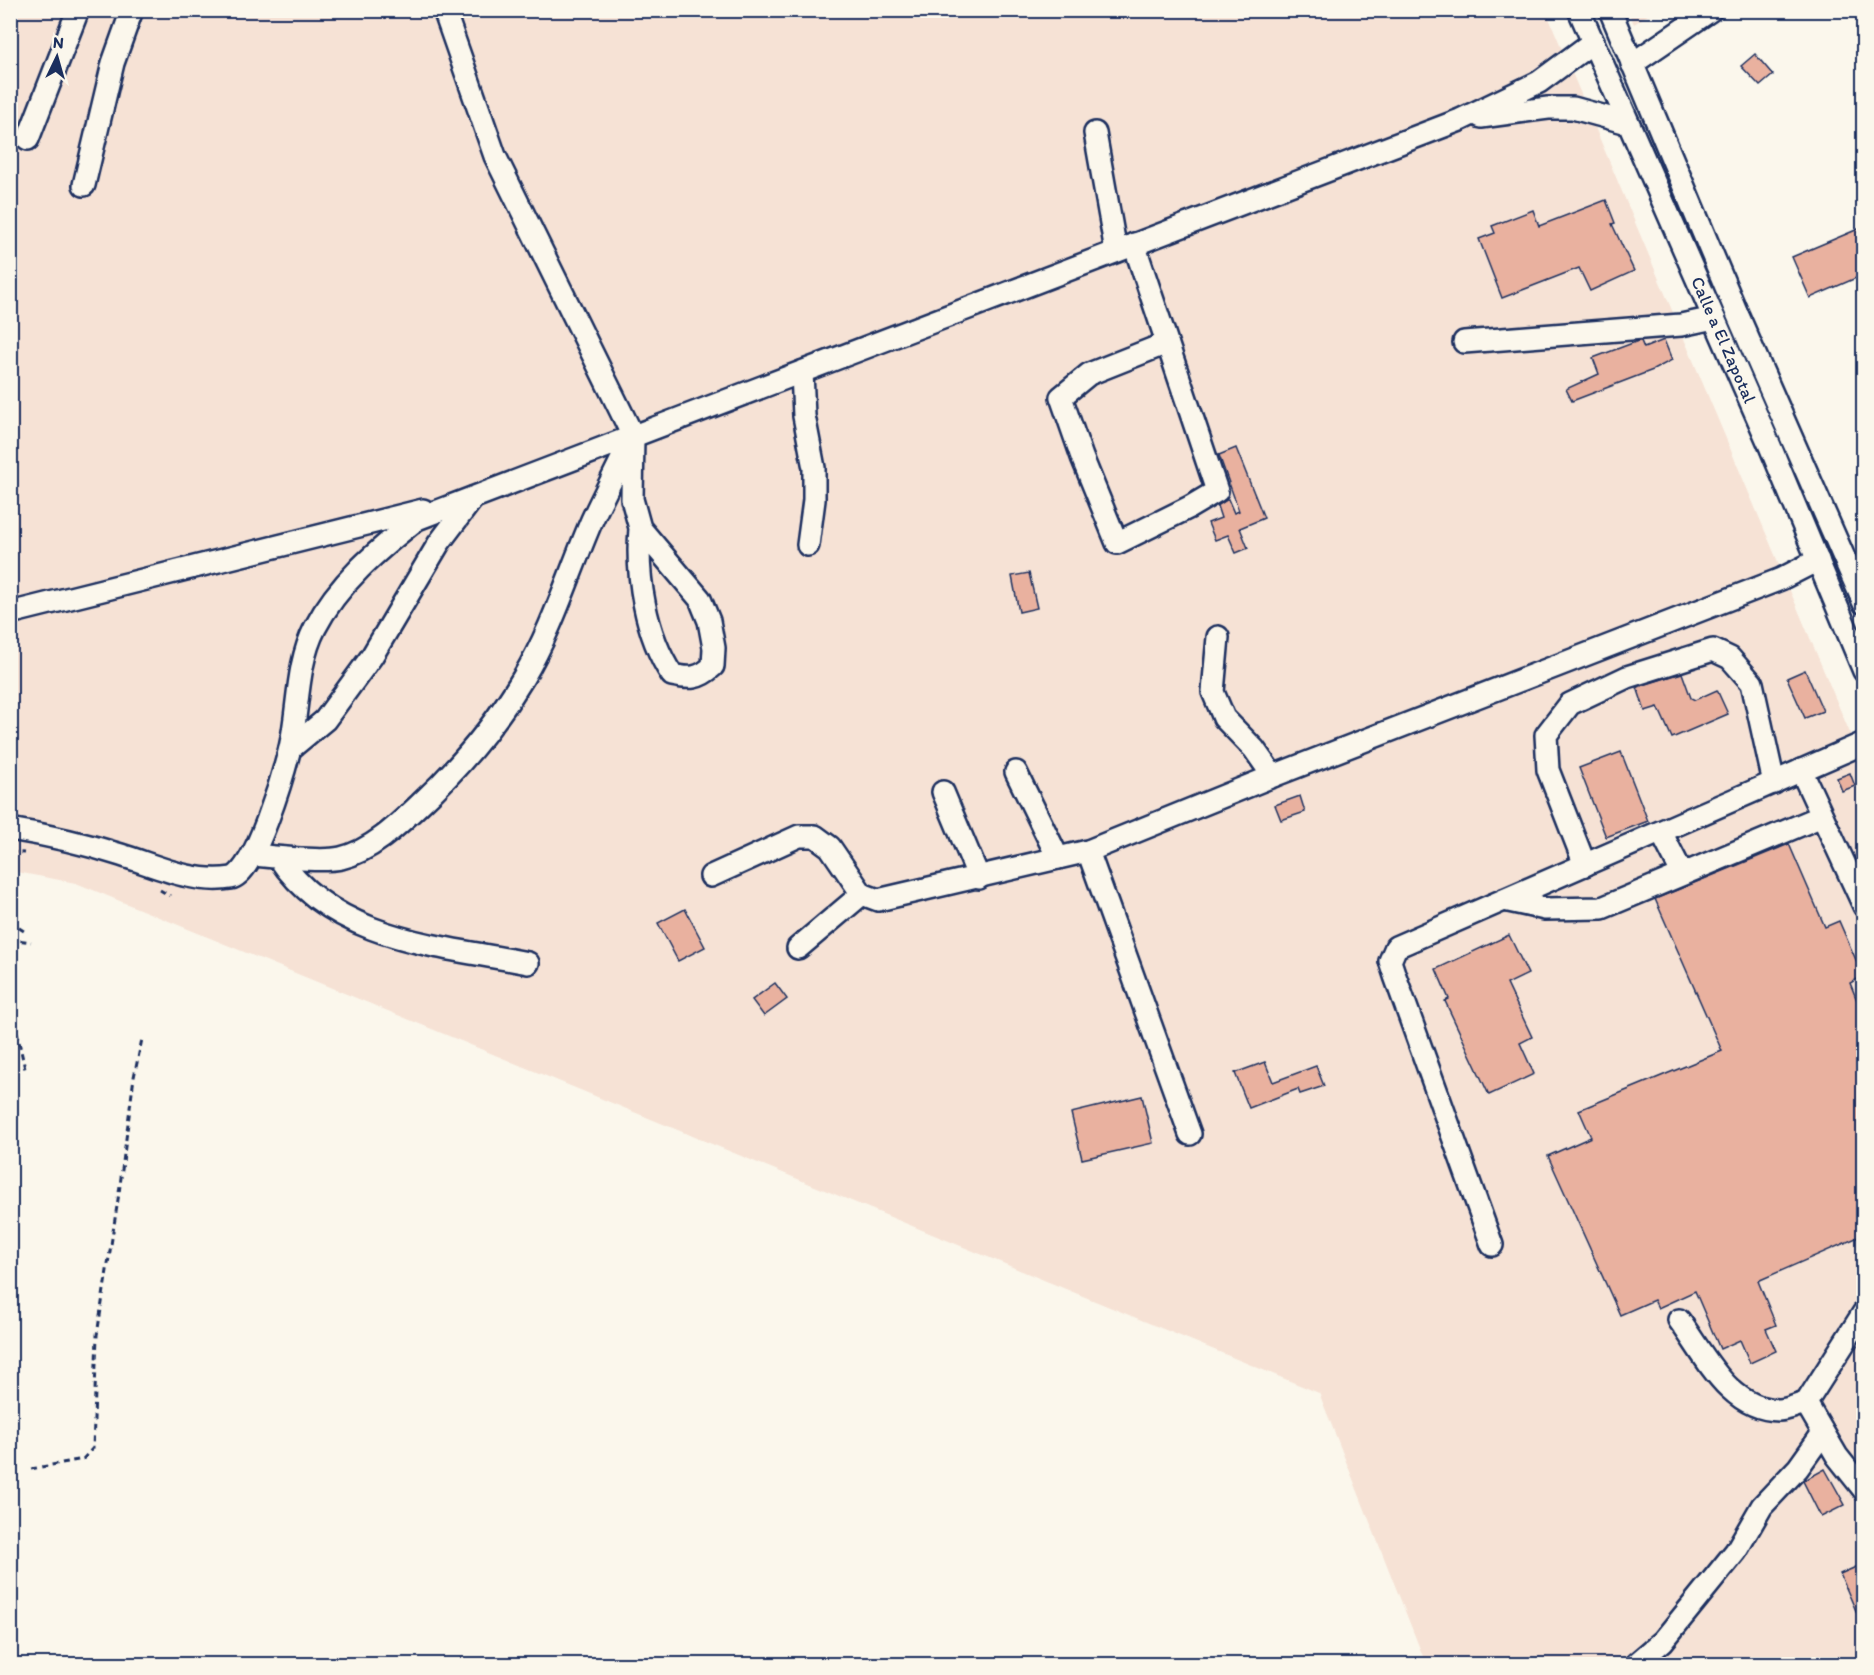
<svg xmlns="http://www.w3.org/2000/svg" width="1874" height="1675" font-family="Itim,sans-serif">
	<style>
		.built { fill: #f6e2d5 }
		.building { fill: #e9b19f; stroke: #1b2f5e; stroke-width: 1.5 }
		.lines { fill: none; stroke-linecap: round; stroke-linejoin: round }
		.minor-casing { stroke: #1b2f5e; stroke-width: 26 }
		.path { stroke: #1b2f5e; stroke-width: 3; stroke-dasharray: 6 4.5; stroke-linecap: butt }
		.minor { stroke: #fbf7ec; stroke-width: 21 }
		.labels { text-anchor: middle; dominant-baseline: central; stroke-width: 5; stroke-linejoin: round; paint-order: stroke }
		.street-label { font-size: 18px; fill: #1b2f5e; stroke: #fbf7ec }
	</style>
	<rect width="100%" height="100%" fill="#fbf7ec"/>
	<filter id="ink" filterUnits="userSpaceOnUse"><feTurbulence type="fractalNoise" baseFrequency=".0167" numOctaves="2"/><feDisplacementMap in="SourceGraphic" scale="12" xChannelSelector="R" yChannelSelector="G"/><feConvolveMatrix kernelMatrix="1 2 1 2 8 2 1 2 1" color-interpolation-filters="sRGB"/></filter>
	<g filter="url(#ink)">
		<g class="built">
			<path d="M10,11h1536l317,753v900h-437l-107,-271 -1243,-510 -65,-12z"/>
			<path d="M1628,11h26l-20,13z"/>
		</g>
		<g class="building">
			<path d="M1755,54l18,21 -13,11 -19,-20z"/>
			<path d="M1606,200l9,23 -3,1 22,47 -44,20 -11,-23 -77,30 -23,-59 16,-6 -3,-7 41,-16 6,16z"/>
			<path d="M1863,227v48l-53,23 -18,-41z"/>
			<path d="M1664,340l8,20 -19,10 -81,31 -6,-12 33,-15 -6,-16 45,-17h3l3,7z"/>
			<path d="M1236,448l28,70 -24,10 8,20 -12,5 -8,-18 -13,5 -7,-17 13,-5 -4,-12 11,-7 6,14 5,-2 -20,-56z"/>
			<path d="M1029,573l8,35 -18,4 -7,-36z"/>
			<path d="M1805,670l18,41 -18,7 -18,-40z"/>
			<path d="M1682,673l9,25 4,2 22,-10 11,24 -56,24 -14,-31 -13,4 -8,-24z"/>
			<path d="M1621,752l27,69 -42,16 -27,-69z"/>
			<path d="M1850,773l5,13 -13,5 -5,-13z"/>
			<path d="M1300,796l5,16 -24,8 -6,-15z"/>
			<path d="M1789,844l36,83 14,-6 24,55 -13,7 13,32v220l-105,46 18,44 -10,4 10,22 -26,12 -10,-23 -20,9 -25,-58 -37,17 -4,-8 -34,15 -72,-159 43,-19 -12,-27 143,-59 -67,-152z"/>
			<path d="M685,909l20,38 -27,14 -20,-38z"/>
			<path d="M1509,935l19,39 -21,10 25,53 -12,6 14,31 -45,21 -44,-94 4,-2 -13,-30z"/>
			<path d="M775,983l12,16 -23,17 -12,-16z"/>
			<path d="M1265,1062l8,20 43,-16 8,20 -24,8 -2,-5 -49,19 -14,-35z"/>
			<path d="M1142,1096l11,47 -71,16 -11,-46z"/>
			<path d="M1825,1469l20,36 -24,12 -18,-36z"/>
			<path d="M1863,1564v63l-23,-53z"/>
		</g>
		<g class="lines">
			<defs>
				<g id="minor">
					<path d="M444,10l51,146 138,280 -1,63 8,29 60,71 9,22 5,27 -1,18c-14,13 -23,13 -41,9 -27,-41 -36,-99 -32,-147"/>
					<path id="s1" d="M1579,10l191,436 94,225"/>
					<path d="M1610,10l126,301 128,292"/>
					<path d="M1632,64l79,-54"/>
					<path d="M1481,117l67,-9h25l55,15"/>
					<path d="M1095,133l21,118"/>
					<path d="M28,139l50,-129"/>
					<path d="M84,185l29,-122 19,-53"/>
					<path d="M1134,244l83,247 -27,16 -73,36 -35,-86 -21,-60 28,-23 78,-31"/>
					<path d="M1464,342l217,-17 33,-7"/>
					<path d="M802,372l2,44 10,52v32l-6,45"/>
					<path d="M10,613l413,-103"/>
					<path d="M1218,637l-5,55 11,26 30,31 19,27"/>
					<path d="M290,749l35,-29 47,-64 67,-113 34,-45"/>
					<path d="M1801,770l63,136"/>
					<path d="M1016,772l42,86"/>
					<path d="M943,792l36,86"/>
					<path d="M10,829c37,6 76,15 111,26 36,11 72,29 110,23 24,-4 53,-106 59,-130 9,-39 6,-83 25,-120 23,-45 63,-78 102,-109l1043,-399 79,-38 54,-40"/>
					<path d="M1661,832l21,41"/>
					<path d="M1088,851l102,283"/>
					<path d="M254,855c19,2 70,7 87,3 30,-7 56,-32 78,-53 40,-37 76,-80 104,-127 30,-50 46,-105 69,-158 12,-26 26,-52 38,-78"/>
					<path d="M279,858c54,82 161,88 249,105"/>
					<path d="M1585,865l-37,-95 -2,-35 24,-31 57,-27 86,-27 17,8 22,25 22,100"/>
					<path d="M711,876l88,-40h16l15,11 32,47 16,6 210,-49 185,-75 508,-197 37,-19"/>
					<path d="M1504,900l41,9 57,-1 220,-92"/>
					<path d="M798,948l64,-54"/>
					<path d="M1492,1245l-97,-269 -5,-15 6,-14 468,-204"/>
					<path d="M1679,1320c26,35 50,90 100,90 8,0 18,-5 27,-7l58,-91"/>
					<path d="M1806,1403l31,53 27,34"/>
					<path d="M1636,1664l27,-23 73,-90 26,-45 36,-38 25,-35"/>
				</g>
			</defs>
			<use href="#minor" class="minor-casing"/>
			<g class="path">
				<path d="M10,852l14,1"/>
				<path d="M160,890l10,6"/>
				<path d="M10,922l17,11"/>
				<path d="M10,939l21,3"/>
				<path d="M10,1001l15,68"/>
				<path d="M31,1469l52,-10 10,-11 4,-113 22,-142 15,-116 8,-38"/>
			</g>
			<use href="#minor" class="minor"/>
		</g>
	</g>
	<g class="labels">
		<g class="street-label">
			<text stroke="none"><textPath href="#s1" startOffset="360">Calle a El Zapotal</textPath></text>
		</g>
	</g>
	<rect width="1874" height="1675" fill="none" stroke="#fbf7ec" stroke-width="36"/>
	<rect x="18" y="18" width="1838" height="1639" fill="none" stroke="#1b2f5e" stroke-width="2" filter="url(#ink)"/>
	<g transform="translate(57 57) rotate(5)" stroke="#fbf7ec" stroke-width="4.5" paint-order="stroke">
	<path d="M0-4.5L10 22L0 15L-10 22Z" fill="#1b2f5e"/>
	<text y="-9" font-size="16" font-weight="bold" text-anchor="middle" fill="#1b2f5e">N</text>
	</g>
</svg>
